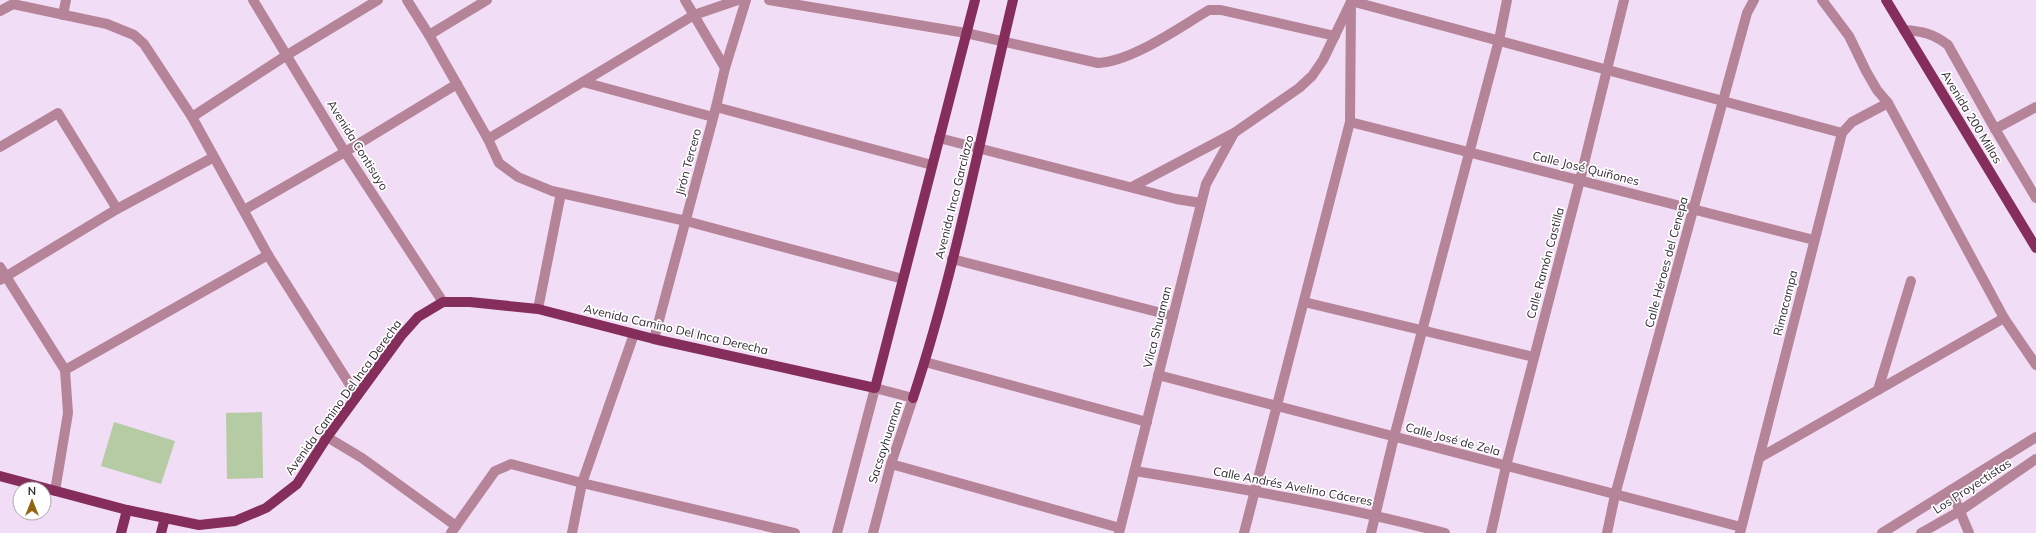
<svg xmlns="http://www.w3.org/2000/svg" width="2036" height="533" font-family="Mulish,sans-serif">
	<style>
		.grass { fill: #b5cba4 }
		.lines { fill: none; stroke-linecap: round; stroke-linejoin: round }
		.minor { stroke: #b68499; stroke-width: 10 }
		.major { stroke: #852e5b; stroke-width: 10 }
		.labels { text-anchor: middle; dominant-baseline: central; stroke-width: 3.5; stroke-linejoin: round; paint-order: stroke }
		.street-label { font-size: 12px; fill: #332b35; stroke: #fff }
	</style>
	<rect width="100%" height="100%" fill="#f2ddf6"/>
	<g class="grass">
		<path d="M262,412l1,66 -36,1 -1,-66z"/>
		<path d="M114,422l61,19 -14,43 -60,-18z"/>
	</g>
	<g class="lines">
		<g class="minor">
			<path d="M253,0l92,152 98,150"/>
			<path d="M407,0l22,35 59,104 11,24 19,14 34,14 134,30 217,58"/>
			<path d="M769,0l197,33 132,30c35,-2 80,-35 111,-53h12l114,26"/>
			<path d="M1822,0l27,36 17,35 11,19 11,13 116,215 32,47"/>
			<path d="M0,11l13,-7 94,20 27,11 10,9 48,73 76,138 89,141"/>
			<path d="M63,15l3,-15"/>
			<path d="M1904,30c18,1 30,4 44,15l47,84 41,-22"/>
			<path d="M429,35l58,-35"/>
			<path d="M725,68l21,-68"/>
			<path d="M583,82l130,35"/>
			<path d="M716,107l216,58"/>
			<path d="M192,117l95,-62 91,-55"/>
			<path d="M1350,122l464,118"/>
			<path d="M1995,129l41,69"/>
			<path d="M939,138l237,61 25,4"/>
			<path d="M488,139l206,-124 44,-15"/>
			<path d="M0,147l58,-34 59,96"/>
			<path d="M1132,187l102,-54 65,-45 13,-12 11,-16 27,-56"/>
			<path d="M244,210l101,-58 112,-68"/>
			<path d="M952,259l221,57"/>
			<path d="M0,267l65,103 3,43 -13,78"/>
			<path d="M0,280l117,-71 97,-52"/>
			<path d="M1304,302l230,55"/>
			<path d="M538,309l23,-116"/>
			<path d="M654,339l62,-232 9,-39 -40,-68"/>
			<path d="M925,362l222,60"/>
			<path d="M65,370l203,-115"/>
			<path d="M1158,375l583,152"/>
			<path d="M1878,390l33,-109"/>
			<path d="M327,437l35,21 94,68"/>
			<path d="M1759,458l245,-140"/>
			<path d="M891,464l229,64"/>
			<path d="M1135,471c104,17 208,35 310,62"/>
			<path d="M1951,490l18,43"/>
			<path d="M451,533l44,-62 16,-7 71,19 213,50"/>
			<path d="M572,533l10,-50 52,-149"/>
			<path d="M837,533l38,-145 38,10 -22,66 -18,69"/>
			<path d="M1119,533l87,-349 28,-51"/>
			<path d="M1244,533l106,-411 1,-121 491,132"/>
			<path d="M1371,533l23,-96 105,-397 8,-40"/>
			<path d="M1491,533l15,-67 74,-286 44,-180"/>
			<path d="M1607,533l8,-38 132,-482 7,-13"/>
			<path d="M1740,533l102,-400 10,-11 36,-19"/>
			<path d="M1882,533l154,-96"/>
			<path d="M1921,533l39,-22 76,-52"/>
		</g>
		<g class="major">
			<path d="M1886,0l150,248"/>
			<path d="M913,398c43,-130 68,-265 100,-398"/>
			<path d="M0,476l127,34 72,15 36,-4 31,-13 31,-24 30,-47 74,-101 17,-19 25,-15h27l68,7 116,30 221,49 100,-388"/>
			<path d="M121,533l6,-23"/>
			<path d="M161,533l4,-15"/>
		</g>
	</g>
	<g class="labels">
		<g class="street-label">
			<text transform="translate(1972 117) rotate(59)">Avenida 200 Millas</text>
			<text transform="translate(358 145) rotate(58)">Avenida Contisuyo</text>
			<text transform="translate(688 162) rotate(-75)">Jirón Tercero</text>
			<text transform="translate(1586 168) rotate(14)">Calle José Quiñones</text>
			<text transform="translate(954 197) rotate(-76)">Avenida Inca Garcilazo</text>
			<text transform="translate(1666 262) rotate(-75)">Calle Héroes del Cenepa</text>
			<text transform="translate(1545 263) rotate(-75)">Calle Ramón Castilla</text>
			<text transform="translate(1785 303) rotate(-76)">Rimacampa</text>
			<text transform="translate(1157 327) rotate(-76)">Vilca Shuaman</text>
			<text transform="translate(676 329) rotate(13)">Avenida Camino Del Inca Derecha</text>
			<text transform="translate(343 397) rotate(-54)">Avenida Camino Del Inca Derecha</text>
			<text transform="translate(1453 439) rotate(15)">Calle José de Zela</text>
			<text transform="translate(885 442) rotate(-72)">Sacsayhuaman</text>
			<text transform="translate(1293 486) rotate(11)">Calle Andrés Avelino Cáceres</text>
			<text transform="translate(1972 486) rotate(-33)">Los Proyectistas</text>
		</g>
	</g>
	<g transform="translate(32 501)"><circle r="19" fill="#ffffff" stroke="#adaaae"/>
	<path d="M0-3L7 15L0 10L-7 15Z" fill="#91640f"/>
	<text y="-6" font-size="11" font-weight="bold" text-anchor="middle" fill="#332b35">N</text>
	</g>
</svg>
